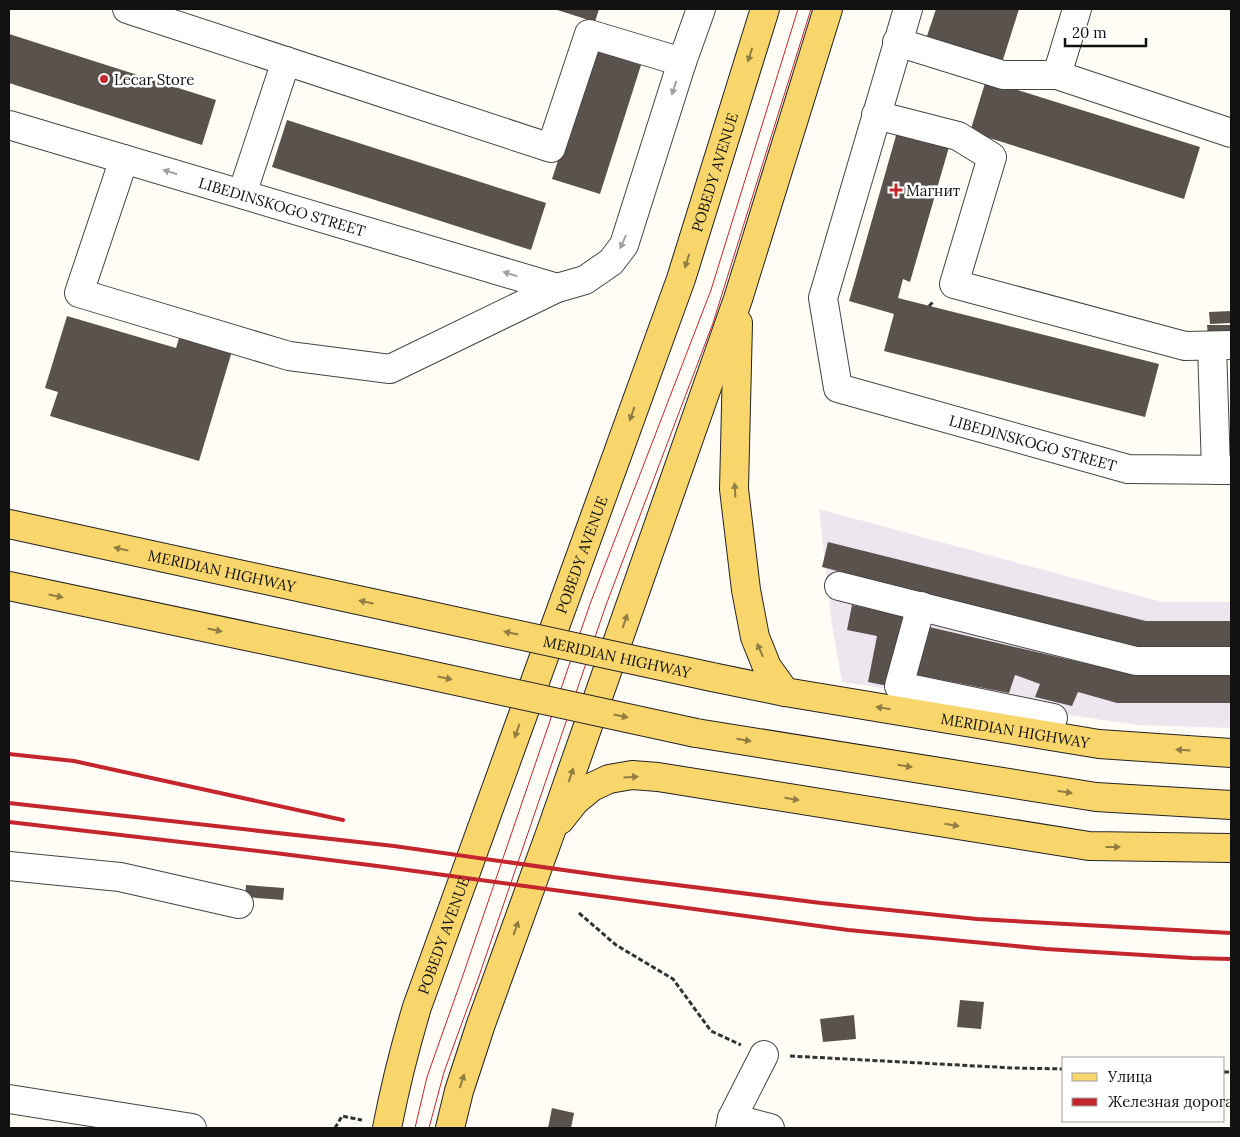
<svg xmlns="http://www.w3.org/2000/svg" width="1240" height="1137" font-family="Lora,serif">
	<style>
		.industrial { fill: #eee6ef }
		.building { fill: #5a524d }
		.lines { fill: none; stroke-linecap: round; stroke-linejoin: round }
		.minor-casing { stroke: #444; stroke-width: 30 }
		.major-casing { stroke: #222; stroke-width: 30 }
		.path { stroke: #333; stroke-width: 3; stroke-dasharray: 5 2.5; stroke-linecap: butt }
		.minor { stroke: #fff; stroke-width: 28 }
		.major { stroke: #f9d66b; stroke-width: 28 }
		.tram { stroke: #c4262e; stroke-width: 1 }
		.rail { stroke: #c4262e; stroke-width: 4 }
		.major-bridge-casing { stroke: #222; stroke-width: 30; stroke-linecap: butt }
		.major-bridge { stroke: #f9d66b; stroke-width: 28 }
		.oneway { fill: #917d42 }
		.oneway2 { fill: #a0a0a0 }
		.poi-dot { fill: #c4262e; stroke: #fff; stroke-width: 2 }
		.labels { text-anchor: middle; dominant-baseline: central; stroke-width: 5; stroke-linejoin: round; paint-order: stroke }
		.poi-label { font-size: 15px; fill: #111; stroke: #fff; text-anchor: start }
		.street-label { font-size: 15px; fill: #111; stroke: #fff }
	</style>
	<rect width="100%" height="100%" fill="#fffdf5"/>
	<path class="industrial" d="M819,509l343,93h69v126l-94,-3 -295,-43 -10,-57z"/>
	<g class="building">
		<path d="M554,9h45l-4,13z"/>
		<path d="M936,9h83l-18,57 -76,-24z"/>
		<path d="M9,34l207,66 -14,45 -193,-62z"/>
		<path d="M594,50l47,15 -41,129 -48,-15z"/>
		<path d="M986,80l214,67 -16,52 -214,-67z"/>
		<path d="M287,120l259,83 -15,47 -259,-83z"/>
		<path d="M897,132l52,15 -39,135 -7,-3 -5,19 261,66 -14,53 -261,-66 10,-37 -45,-13z"/>
		<path d="M1231,311v12l-21,1 -1,-12z"/>
		<path d="M67,316l109,32 5,-16 52,16 -34,113 -149,-45 8,-24 -13,-4z"/>
		<path d="M1207,325h23v10l-22,1z"/>
		<path d="M828,542l318,79h85v29h-85l-324,-83z"/>
		<path d="M852,605l55,11 -14,71 -25,-5 9,-46 -30,-6z"/>
		<path d="M925,626l202,47h104v30h-114l-39,-11 -6,14 -37,-9 5,-13 -25,-9 -6,18 -97,-19z"/>
		<path d="M246,885l38,3 -1,12 -38,-3z"/>
		<path d="M960,1000l24,2 -3,27 -24,-2z"/>
		<path d="M854,1015l2,24 -33,3 -3,-23z"/>
		<path d="M552,1108l22,5 -3,15h-23z"/>
	</g>
	<g class="lines">
		<defs>
			<g id="minor">
				<path d="M127,9l424,139 38,-114 93,28"/>
				<path id="s1" d="M908,9l-85,289 15,90 290,81 103,1"/>
				<path d="M897,42l106,33h54l174,58"/>
				<path d="M1057,75l20,-66"/>
				<path d="M876,115l82,21 34,21 -38,127 231,62 46,-1"/>
				<path id="s2" d="M9,125l548,163"/>
				<path d="M124,159l-45,134 210,63 101,13 167,-81 28,-8 26,-18 13,-17 58,-183 19,-53"/>
				<path d="M242,194l44,-133"/>
				<path d="M1212,346l4,124"/>
				<path d="M839,586l297,75h95"/>
				<path d="M921,606l-22,80 154,32"/>
				<path d="M9,866l111,11 119,27"/>
				<path d="M9,1099l183,29"/>
				<path d="M732,1118l38,10"/>
				<path d="M730,1128l2,-10 32,-63"/>
			</g>
			<g id="major">
				<path d="M738,323l-4,166 12,101 9,47 12,30 18,25"/>
				<path id="s3" d="M9,524l404,88"/>
				<path d="M9,586l388,82"/>
				<path id="s4" d="M712,677l73,15 314,52 132,9"/>
				<path d="M696,733l400,64 135,8"/>
				<path d="M560,820l15,-19 17,-14 17,-8 23,-4 26,2 431,69 142,2"/>
				<path id="s5" d="M387,1128c8,-41 18,-81 30,-121l264,-728 84,-270"/>
				<path d="M450,1128l9,-37 22,-67 70,-193 187,-532 90,-290"/>
			</g>
		</defs>
		<use href="#minor" class="minor-casing"/>
		<use href="#major" class="major-casing"/>
		<g class="path">
			<path d="M929,306l5,-5"/>
			<path d="M579,913l37,32 57,34 38,52 30,14"/>
			<path d="M790,1056l224,12 50,1"/>
			<path d="M1224,1072h7"/>
			<path d="M335,1128l7,-12 20,4"/>
		</g>
		<use href="#minor" class="minor"/>
		<use href="#major" class="major"/>
		<g class="tram">
			<path d="M415,1128l12,-51 35,-99 128,-374 121,-314 87,-281"/>
			<path d="M429,1128l15,-56 34,-93 128,-374 107,-282 98,-314"/>
		</g>
		<g class="rail">
			<path d="M9,754l65,7 269,59"/>
			<path d="M9,803l385,43 219,31 208,26 156,16 254,14"/>
			<path d="M9,822l266,31 110,14 463,63 198,19 146,9 39,1"/>
		</g>
		<defs>
			<g id="major-bridge">
				<path id="s6" d="M413,612l299,65"/>
				<path d="M397,668l299,65"/>
			</g>
		</defs>
		<use href="#major-bridge" class="major-bridge-casing"/>
		<use href="#major-bridge" class="major-bridge"/>
	</g>
	<defs><path id="oneway-solid" d="M-6-.8H1V-3.2L6.5 0L1 3.2V.8H-6Z" transform="scale(1.25)"/></defs>
	<g class="oneway">
		<use href="#oneway-solid" transform="translate(750 55) rotate(107)"/>
		<use href="#oneway-solid" transform="translate(687 261) rotate(107)"/>
		<use href="#oneway-solid" transform="translate(632 414) rotate(110)"/>
		<use href="#oneway-solid" transform="translate(735 490) rotate(-93)"/>
		<use href="#oneway-solid" transform="translate(121 549) rotate(-168)"/>
		<use href="#oneway-solid" transform="translate(56 596) rotate(12)"/>
		<use href="#oneway-solid" transform="translate(366 602) rotate(-168)"/>
		<use href="#oneway-solid" transform="translate(625 621) rotate(-71)"/>
		<use href="#oneway-solid" transform="translate(215 630) rotate(12)"/>
		<use href="#oneway-solid" transform="translate(511 633) rotate(-168)"/>
		<use href="#oneway-solid" transform="translate(760 650) rotate(-113)"/>
		<use href="#oneway-solid" transform="translate(445 678) rotate(12)"/>
		<use href="#oneway-solid" transform="translate(883 708) rotate(-171)"/>
		<use href="#oneway-solid" transform="translate(621 716) rotate(12)"/>
		<use href="#oneway-solid" transform="translate(517 731) rotate(110)"/>
		<use href="#oneway-solid" transform="translate(744 740) rotate(9)"/>
		<use href="#oneway-solid" transform="translate(1183 750) rotate(-176)"/>
		<use href="#oneway-solid" transform="translate(905 766) rotate(9)"/>
		<use href="#oneway-solid" transform="translate(571 775) rotate(-71)"/>
		<use href="#oneway-solid" transform="translate(631 777) rotate(-4)"/>
		<use href="#oneway-solid" transform="translate(1065 792) rotate(9)"/>
		<use href="#oneway-solid" transform="translate(792 799) rotate(9)"/>
		<use href="#oneway-solid" transform="translate(952 825) rotate(9)"/>
		<use href="#oneway-solid" transform="translate(1113 847)"/>
		<use href="#oneway-solid" transform="translate(516 928) rotate(-70)"/>
		<use href="#oneway-solid" transform="translate(462 1081) rotate(-72)"/>
	</g>
	<g class="oneway2">
		<use href="#oneway-solid" transform="translate(674 88) rotate(108)"/>
		<use href="#oneway-solid" transform="translate(170 172) rotate(-163)"/>
		<use href="#oneway-solid" transform="translate(623 242) rotate(114)"/>
		<use href="#oneway-solid" transform="translate(510 274) rotate(-163)"/>
	</g>
	<g class="poi-dot">
		<circle cx="104" cy="79" r="5"/>
		<path d="M893.5 182.5h5v5h5v5h-5v5h-5v-5h-5v-5h5z"/>
	</g>
	<g class="labels">
		<g class="poi-label">
			<text x="114" y="79">Lecar Store</text>
			<text x="906" y="190">Магнит</text>
		</g>
		<g class="street-label">
			<text stroke="none"><textPath href="#s5" startOffset="1011">POBEDY AVENUE</textPath></text>
			<text stroke="none"><textPath href="#s2" startOffset="285">LIBEDINSKOGO STREET</textPath></text>
			<text stroke="none"><textPath href="#s1" startOffset="595">LIBEDINSKOGO STREET</textPath></text>
			<text stroke="none"><textPath href="#s5" startOffset="606">POBEDY AVENUE</textPath></text>
			<text stroke="none"><textPath href="#s3" startOffset="218">MERIDIAN HIGHWAY</textPath></text>
			<text stroke="none"><textPath href="#s6" startOffset="209">MERIDIAN HIGHWAY</textPath></text>
			<text stroke="none"><textPath href="#s4" startOffset="308">MERIDIAN HIGHWAY</textPath></text>
			<text stroke="none"><textPath href="#s5" startOffset="201">POBEDY AVENUE</textPath></text>
		</g>
	</g>
	<rect width="1240" height="1137" fill="none" stroke="#111111" stroke-width="20"/>
	<rect x="1062" y="1057" width="162" height="65" fill="#ffffff" stroke="#a0a0a0"/>
	<rect x="1072" y="1073" width="25" height="8" fill="#f9d66b" stroke="#a0a0a0"/>
	<text x="1108" y="1082" font-size="15" fill="#111111">Улица</text>
	<rect x="1072" y="1098" width="25" height="8" fill="#c4262e" stroke="#a0a0a0"/>
	<text x="1108" y="1107" font-size="15" fill="#111111">Железная дорога</text>
	<path d="M1065 38v8h81v-8" fill="none" stroke="#111111" stroke-width="2.5"/>
	<text x="1072" y="38" font-size="15" fill="#111111" stroke="#ffffff" stroke-width="4" paint-order="stroke">20 m</text>
</svg>
